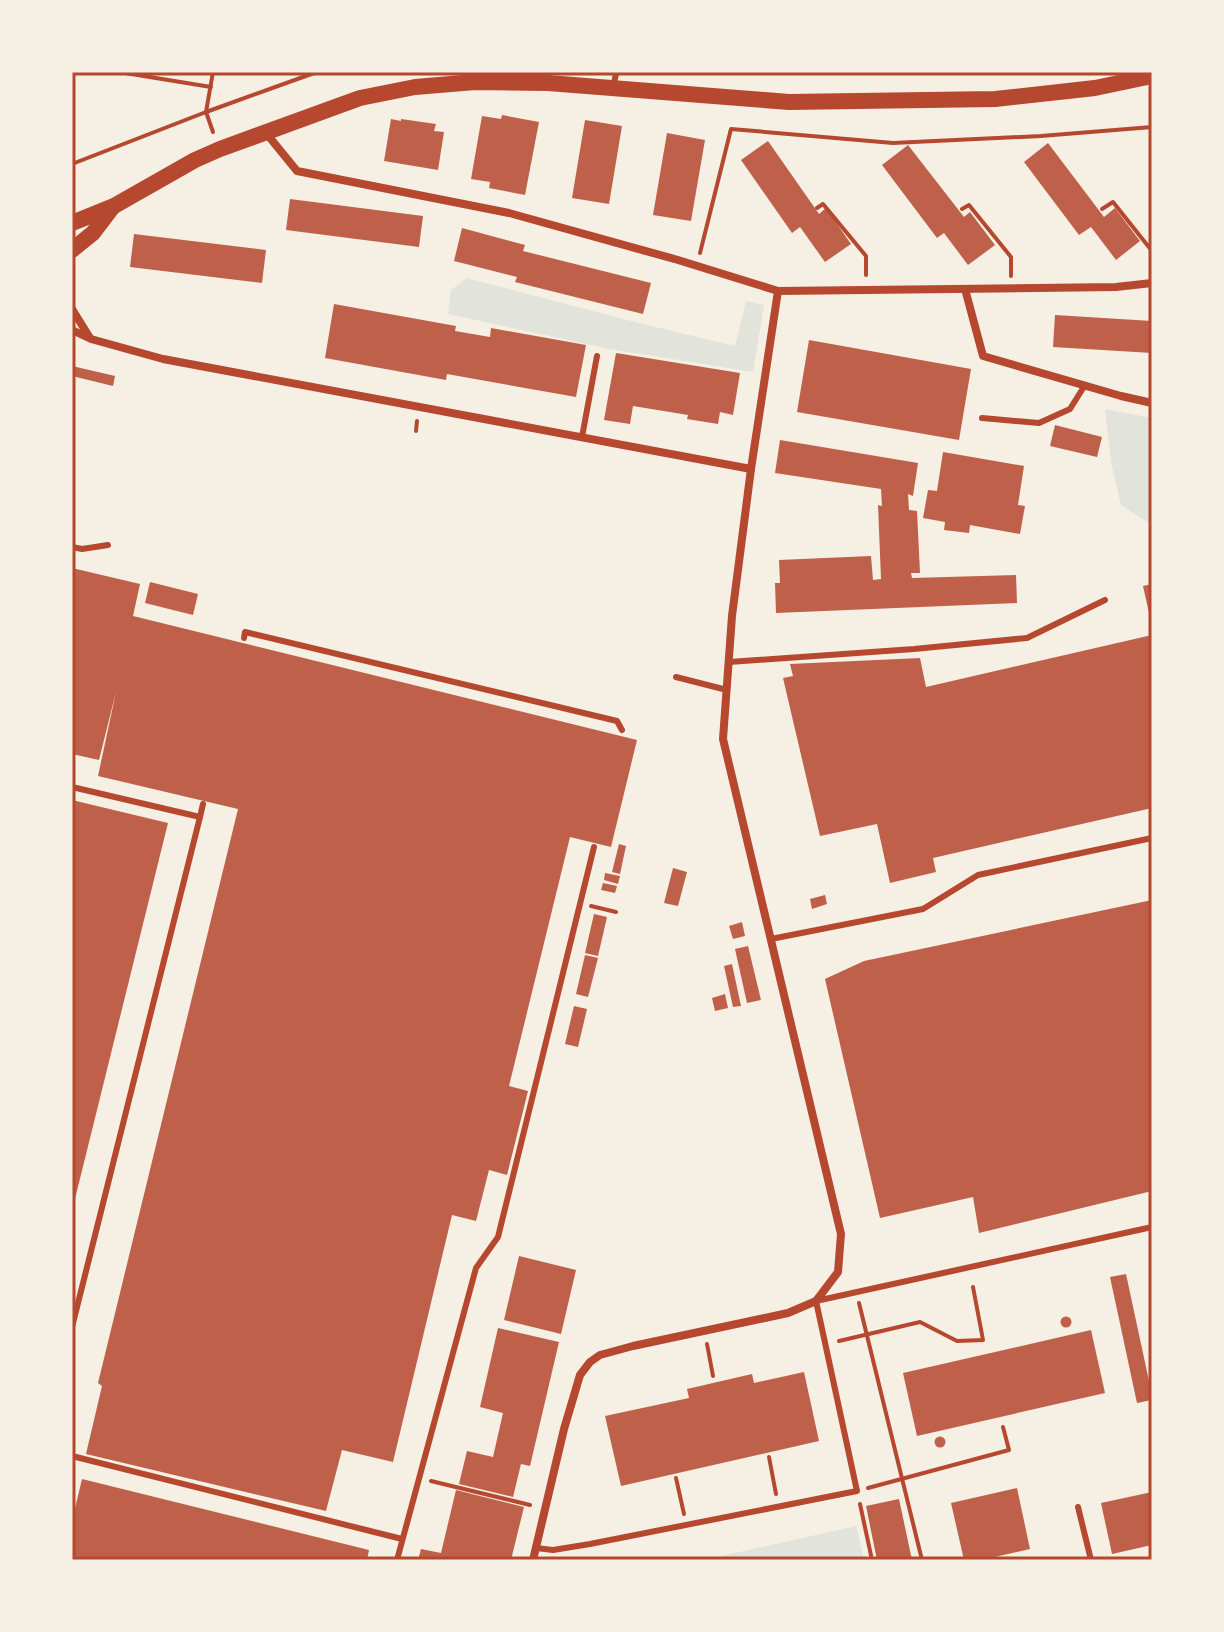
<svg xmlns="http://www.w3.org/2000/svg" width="1224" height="1632" font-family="Roboto,sans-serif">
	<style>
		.green { fill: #e2e4dc }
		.building { fill: #bf614a }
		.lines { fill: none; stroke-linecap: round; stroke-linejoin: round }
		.path { stroke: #b5482f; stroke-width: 4 }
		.service { stroke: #b5482f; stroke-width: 6 }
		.minor { stroke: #b5482f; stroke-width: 8 }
		.secondary { stroke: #b5482f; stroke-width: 16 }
		.neatline { fill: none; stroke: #b5482f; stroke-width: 3 }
	</style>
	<rect width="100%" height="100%" fill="#f6efe4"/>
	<g class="green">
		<path d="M467,278l168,44 100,24 11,-45 18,4 -11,67 -144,-23 -161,-35 3,-24z"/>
		<path d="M1105,409l47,9v107l-31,-20 -10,-43z"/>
		<path d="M856,1526l8,34h-31l-13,-3 -15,3h-87l-1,-3z"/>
	</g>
	<g class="building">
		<path d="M502,115l37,7 -14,73 -36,-7 1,-6 -19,-3 11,-63 19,3z"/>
		<path d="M391,119l10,2v-2l35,5 -2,7 10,1 -6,38 -54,-9z"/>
		<path d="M585,120l37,6 -13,78 -37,-6z"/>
		<path d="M667,133l38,7 -14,81 -38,-6z"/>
		<path d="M768,141l51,73 7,-6 25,36 -26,18 -25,-35 -8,6 -51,-73z"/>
		<path d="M1048,143l56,74 11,-9 25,33 -24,19 -25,-33 -12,8 -55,-73z"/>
		<path d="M908,145l56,72 6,-5 25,33 -27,20 -24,-32 -7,5 -55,-73z"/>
		<path d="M290,199l133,17 -4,31 -133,-17z"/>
		<path d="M462,228l63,17 -2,6 128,32 -8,31 -128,-32 2,-5 -63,-16z"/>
		<path d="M134,234l132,16 -4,33 -132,-16z"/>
		<path d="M334,304l122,22 -1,5 35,6 1,-9 95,17 -10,52 -129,-23 -1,6 -121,-22z"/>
		<path d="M1055,315l97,6v32l-99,-6z"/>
		<path d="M809,340l162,29 -12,71 -162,-28z"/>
		<path d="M616,353l124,20 -7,42 -13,-3 -2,12 -31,-5 1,-4 -55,-9 -3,18 -26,-4z"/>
		<path d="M72,366l43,10 -2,10 -41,-10z"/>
		<path d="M1055,425l47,12 -5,20 -47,-11z"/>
		<path d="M780,440l138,23 -5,33 -5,-2 1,16 8,1 3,62h-9l1,5 104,-3 1,28 -241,10 -1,-30h5l-1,-23 92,-4 2,24 8,-1 -3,-74 4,1 -1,-17 -106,-16z"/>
		<path d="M943,452l81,14 -6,39 7,1 -5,28 -50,-9 -1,8 -25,-3 1,-8 -22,-4 5,-28 9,1z"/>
		<path d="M72,568l68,16 -7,32 504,124 -26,107 -41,-10 -61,249 19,5 -21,84 -18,-5 -13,51 -24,-6 -59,247 -51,-12 -16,61 -240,-57 16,-68 -4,-3 140,-574 -140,-33 18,-84 -17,68 -27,-6z"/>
		<path d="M150,582l48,12 -5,21 -48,-12z"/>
		<path d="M1152,584v37l-1,1 -8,-36z"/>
		<path d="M1152,635v173l-219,50 3,14 -46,11 -13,-59 -57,12 -37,-158 10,-2 -3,-12 130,-6 6,29z"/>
		<path d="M72,800l96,23 -95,384 -1,-1z"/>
		<path d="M619,844l7,2 -6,28 -8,-2z"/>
		<path d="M673,868l14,4 -9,34 -14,-3z"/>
		<path d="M605,873l15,3 -2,8 -14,-4z"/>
		<path d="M603,883l14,3 -2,7 -14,-3z"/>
		<path d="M825,895l2,9 -15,5 -2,-10z"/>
		<path d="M1152,900v291l-173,42 -6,-36 -93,21 -55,-239 39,-18z"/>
		<path d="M594,914l13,3 -9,39 -13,-3z"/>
		<path d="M742,922l3,14 -12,3 -4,-13z"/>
		<path d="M748,946l13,54 -14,3 -12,-54z"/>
		<path d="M585,955l13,3 -10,39 -12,-3z"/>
		<path d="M732,964l9,42 -8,1 -9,-41z"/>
		<path d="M725,994l3,14 -13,3 -3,-13z"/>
		<path d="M574,1006l13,3 -9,38 -13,-3z"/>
		<path d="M519,1256l57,14 -15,64 -57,-14z"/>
		<path d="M1126,1274l26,121v5l-15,3 -27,-126z"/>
		<circle cx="1066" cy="1322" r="5.5"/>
		<path d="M498,1328l61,14 -29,124 -9,-2 -8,33 -54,-13 8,-33 26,6 10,-44 -23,-6z"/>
		<path d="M1091,1330l14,63 -188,43 -14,-63z"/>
		<path d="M804,1372l15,69 -198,45 -16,-70 84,-18 -2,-9 65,-15 2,9z"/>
		<circle cx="940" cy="1442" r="5.5"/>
		<path d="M82,1479l287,71 -2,10h-295v-39z"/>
		<path d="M1017,1488l13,61 -49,11h-17l-13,-57z"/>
		<path d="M456,1490l68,17 -13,53h-93l3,-11 20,4z"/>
		<path d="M1152,1492v53l-40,9 -11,-51z"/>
		<path d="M899,1499l13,61h-35l-11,-54z"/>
	</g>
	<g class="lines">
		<g class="path">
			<path d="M119,72l92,15"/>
			<path d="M213,132l-7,-20 7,-40"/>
			<path d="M72,164l134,-52 111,-40"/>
			<path d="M817,208l6,-4 43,52v19"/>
			<path d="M962,209l7,-4 42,52v19"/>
			<path d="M1102,209l11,-7 39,49"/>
			<path d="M700,253l31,-124 162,14 148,-7 111,-9"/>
			<path d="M416,431l1,-10"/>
			<path d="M591,906l25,6"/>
			<path d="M859,1303l63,257"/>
			<path d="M839,1341l81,-19 37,19 26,-1 -10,-53"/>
			<path d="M707,1344l6,32"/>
			<path d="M769,1457l7,37"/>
			<path d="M676,1478l8,36"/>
			<path d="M431,1481l99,24"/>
			<path d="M868,1488l141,-38 -6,-23"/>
			<path d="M860,1504l12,56"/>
		</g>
		<g class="service">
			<path d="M613,87l3,-13 -3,-2"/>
			<path d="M982,418l57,5 31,-14 15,-24"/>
			<path d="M582,437l15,-81"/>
			<path d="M72,547l10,2 26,-4"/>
			<path d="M244,638l1,-6 372,89 5,9"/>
			<path d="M729,662l185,-13 113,-11 78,-38"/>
			<path d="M676,677l51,13"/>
			<path d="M72,787l128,30 -128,510"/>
			<path d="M200,817l3,-13"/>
			<path d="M771,939l152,-30 55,-34 174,-37"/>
			<path d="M72,1456l330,83"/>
			<path d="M1078,1507l13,53"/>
			<path d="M536,1548l17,2 37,-6 267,-53 -41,-190 336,-74"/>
			<path d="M397,1560l79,-292 22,-31 96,-390"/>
		</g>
		<g class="minor">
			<path d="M266,133l31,38 212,42 169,47 100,31 338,-4 36,-4"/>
			<path d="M965,289l18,67 138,40 31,7"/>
			<path d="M72,309l18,29"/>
			<path d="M72,330l19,9 72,20 588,110"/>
			<path d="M533,1560l31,-131 16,-54 10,-13 10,-7 33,-9 155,-33 28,-12 22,-29 3,-38 -118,-495 9,-123 19,-147 27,-178"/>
		</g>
		<g class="secondary">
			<path d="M72,223l42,-17 81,-46 25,-11 140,-51 55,-11 60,-5 73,1 241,19 206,-3 100,-11 57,-12"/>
			<path d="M72,250l21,-17 19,-25"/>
		</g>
	</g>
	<rect width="1224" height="1632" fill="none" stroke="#f6efe4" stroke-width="148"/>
	<rect x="74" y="74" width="1076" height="1484" class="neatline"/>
</svg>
